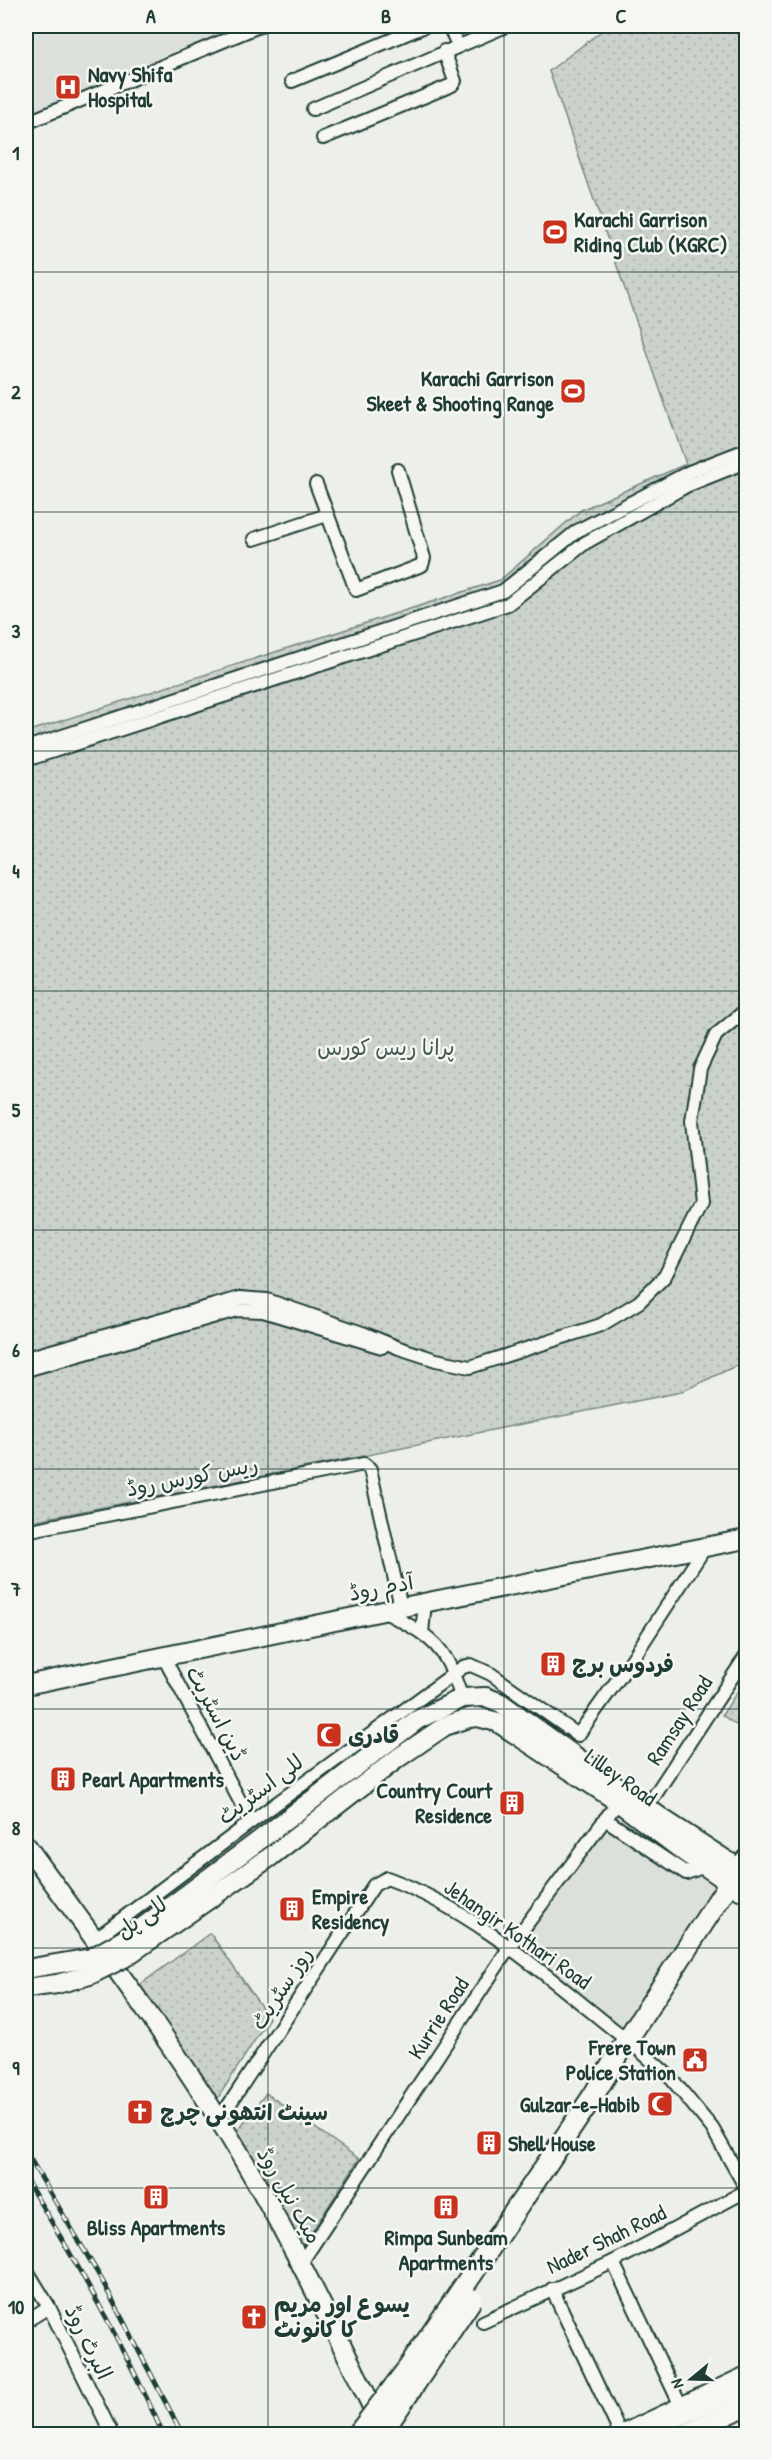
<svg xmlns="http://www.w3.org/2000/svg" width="772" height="2460" font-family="'Patrick Hand','Playpen Sans Arabic',sans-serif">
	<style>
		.built { fill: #dce0db }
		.grass { fill: url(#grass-dots); stroke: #758880; stroke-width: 1.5 }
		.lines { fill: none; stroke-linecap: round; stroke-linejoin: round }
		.street-casing { stroke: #1f3d34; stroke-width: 16 }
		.secondary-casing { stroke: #1f3d34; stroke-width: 22 }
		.primary-casing { stroke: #1f3d34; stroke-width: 24 }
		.street { stroke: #f6f6f2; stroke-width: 12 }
		.secondary { stroke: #f6f6f2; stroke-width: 18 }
		.primary { stroke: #f6f6f2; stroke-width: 20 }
		.rail-casing { stroke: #1f3d34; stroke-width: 5 }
		.rail { stroke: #f6f6f2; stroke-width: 3; stroke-dasharray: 9; stroke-linecap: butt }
		.secondary-bridge-casing { stroke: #1f3d34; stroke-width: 22; stroke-linecap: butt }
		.primary-bridge-casing { stroke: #1f3d34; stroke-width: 24; stroke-linecap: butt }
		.secondary-bridge { stroke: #f6f6f2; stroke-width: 18 }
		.primary-bridge { stroke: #f6f6f2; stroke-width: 20 }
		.grid { fill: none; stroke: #1f3d34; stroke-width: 1.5; stroke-opacity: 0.55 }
		.labels { text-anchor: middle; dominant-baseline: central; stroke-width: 5; stroke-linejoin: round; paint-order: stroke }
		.poi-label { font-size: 22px; font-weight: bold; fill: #1f3d34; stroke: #f6f6f2; text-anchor: start }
		.park-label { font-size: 22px; fill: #415b52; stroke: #f6f6f2 }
		.street-label { font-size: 22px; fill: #1f3d34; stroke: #f6f6f2 }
		.neatline { fill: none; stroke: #1f3d34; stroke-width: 2 }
		.grid-label { font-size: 20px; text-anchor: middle; font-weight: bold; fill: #1f3d34 }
	</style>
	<defs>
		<pattern id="grass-dots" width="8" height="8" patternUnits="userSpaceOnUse" patternTransform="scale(1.5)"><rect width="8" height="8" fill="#cbd2cc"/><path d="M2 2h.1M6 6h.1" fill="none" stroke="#aeb5b0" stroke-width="1.8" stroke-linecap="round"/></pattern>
	</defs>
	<rect width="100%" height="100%" fill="#edefea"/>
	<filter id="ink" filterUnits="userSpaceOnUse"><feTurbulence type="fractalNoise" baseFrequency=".0167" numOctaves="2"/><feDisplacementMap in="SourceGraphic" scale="12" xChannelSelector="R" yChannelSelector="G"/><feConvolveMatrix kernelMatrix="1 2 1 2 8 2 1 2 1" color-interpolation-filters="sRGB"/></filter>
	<g filter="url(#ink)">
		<g class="built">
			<path d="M26,26h233l-233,97z"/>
			<path d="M607,1800l127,71 -107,169 -118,-92z"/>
		</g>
		<g class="grass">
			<path d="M608,26h123l10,13 5,16v1306l-65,31 -478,96 -177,34v-790l474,-152 81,-70 105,-46 -137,-393z"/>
			<path d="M746,1678v54l-24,-17z"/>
			<path d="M210,1933l59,85 -53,83 -79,-114z"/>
			<path d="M266,2093l93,66 -58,90 -66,-115z"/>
		</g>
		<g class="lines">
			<defs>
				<g id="street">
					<path d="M449,26l9,19"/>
					<path d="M292,81l133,-55"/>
					<path d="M313,109l193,-83"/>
					<path d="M26,123l233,-97"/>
					<path d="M323,138l129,-53 3,-4 -11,-30"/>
					<path d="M316,484l40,106 66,-25 2,-7 -26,-88"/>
					<path d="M254,539l73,-24"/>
					<path d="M26,748l477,-157 74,-60 112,-59 57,-22"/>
					<path d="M26,760l482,-156 77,-61 101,-57 60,-24"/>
					<path d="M26,1358l214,-60 27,2 98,34 34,14 37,12 34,7 131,-42 38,-23 26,-26 36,-72 -9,-83 8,-52 16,-34 30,-25"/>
					<path d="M26,1370l211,-60 26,1 119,36"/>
					<path d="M26,1531l338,-67 6,5 31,138"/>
					<path d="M383,1611c22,12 50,24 63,48 7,12 11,26 16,39"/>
					<path d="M422,1633l3,-30"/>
					<path d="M163,1656l88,166"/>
					<path d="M647,1807l99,-151"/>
					<path d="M605,1819l81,54 19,-7"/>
					<path d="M94,1940l157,-118 212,-155 8,-2 20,9 87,61 51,-71 77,-118"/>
					<path d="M636,2047l34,30 42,51 34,60"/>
					<path d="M219,2120l155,-235 13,-7c88,32 166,104 240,162"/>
					<path d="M613,2262l67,142"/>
					<path d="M301,2263l208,-315 109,-146"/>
					<path d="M26,2269l23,38 63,127"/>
					<path d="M552,2289l68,144"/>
					<path d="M26,2321l23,-14"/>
					<path d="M483,2322l130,-60 133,-71"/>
					<path d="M616,2434l130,-61"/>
				</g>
				<g id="secondary">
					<path d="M26,1685l357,-74 363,-72"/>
					<path d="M257,1842l160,-122 45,-22 24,-1 15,6 162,116 83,54"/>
					<path d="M26,1845c63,88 130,175 188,267 64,100 115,207 167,313"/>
					<path d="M270,1857l128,-99 47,-32 24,-8 9,-1 19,5 121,80 69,52 53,36"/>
				</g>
				<g id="primary">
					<path d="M593,2096l34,-56 103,-158 16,-22"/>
					<path d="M640,2434l106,-50"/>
					<path d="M687,2434l59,-29"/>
				</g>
			</defs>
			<use href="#street" class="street-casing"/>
			<use href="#secondary" class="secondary-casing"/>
			<use href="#primary" class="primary-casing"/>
			<use href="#street" class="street"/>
			<use href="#secondary" class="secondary"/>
			<use href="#primary" class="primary"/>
			<defs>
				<g id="rail">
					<path d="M26,2152l77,130 79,152"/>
					<path d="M26,2180c51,82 98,166 137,254"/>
				</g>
			</defs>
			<use href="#rail" class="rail-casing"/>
			<use href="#rail" class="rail"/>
			<defs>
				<g id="secondary-bridge">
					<path d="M26,1969l65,-11 41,-23 125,-93"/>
					<path d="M26,1988l31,-4 33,-9 34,-17 146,-101"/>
				</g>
				<g id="primary-bridge">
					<path d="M358,2434l51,-67 184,-271"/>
					<path d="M381,2434l91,-135"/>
				</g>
			</defs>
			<use href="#secondary-bridge" class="secondary-bridge-casing"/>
			<use href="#primary-bridge" class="primary-bridge-casing"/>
			<use href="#secondary-bridge" class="secondary-bridge"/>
			<use href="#primary-bridge" class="primary-bridge"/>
		</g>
	</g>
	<path class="grid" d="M268,26v2408M504,26v2408M26,272h720M26,512h720M26,751h720M26,991h720M26,1230h720M26,1469h720M26,1709h720M26,1948h720M26,2188h720"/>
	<defs>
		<symbol id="hospital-square" viewBox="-11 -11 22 22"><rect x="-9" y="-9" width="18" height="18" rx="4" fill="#c8321e" stroke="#f6f6f2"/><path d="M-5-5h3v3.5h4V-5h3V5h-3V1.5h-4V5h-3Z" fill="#fff"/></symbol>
		<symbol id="stadium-square" viewBox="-11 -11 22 22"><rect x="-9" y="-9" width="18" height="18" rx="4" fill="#c8321e" stroke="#f6f6f2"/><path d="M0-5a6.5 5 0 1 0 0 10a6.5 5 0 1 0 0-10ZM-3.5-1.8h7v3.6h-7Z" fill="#fff"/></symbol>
		<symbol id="building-square" viewBox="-11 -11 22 22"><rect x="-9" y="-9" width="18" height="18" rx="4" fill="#c8321e" stroke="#f6f6f2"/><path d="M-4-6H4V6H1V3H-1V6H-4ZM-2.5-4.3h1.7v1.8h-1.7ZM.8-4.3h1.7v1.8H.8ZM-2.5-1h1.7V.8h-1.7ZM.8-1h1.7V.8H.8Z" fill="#fff"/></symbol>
		<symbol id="mosque-square" viewBox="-11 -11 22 22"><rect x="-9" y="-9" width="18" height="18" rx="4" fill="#c8321e" stroke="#f6f6f2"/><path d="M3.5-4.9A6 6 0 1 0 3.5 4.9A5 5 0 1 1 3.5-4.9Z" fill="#fff"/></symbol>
		<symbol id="civic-square" viewBox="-11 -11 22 22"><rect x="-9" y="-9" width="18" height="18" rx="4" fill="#c8321e" stroke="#f6f6f2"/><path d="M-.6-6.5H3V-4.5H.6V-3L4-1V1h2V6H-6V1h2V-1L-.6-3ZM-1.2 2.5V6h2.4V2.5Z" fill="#fff"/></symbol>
		<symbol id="church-square" viewBox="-11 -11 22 22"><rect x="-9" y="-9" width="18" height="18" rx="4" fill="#c8321e" stroke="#f6f6f2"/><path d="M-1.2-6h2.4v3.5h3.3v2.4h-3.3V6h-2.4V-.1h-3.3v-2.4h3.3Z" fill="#fff"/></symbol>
	</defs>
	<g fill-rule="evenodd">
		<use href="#hospital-square" x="53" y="72" width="30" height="30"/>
		<use href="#stadium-square" x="540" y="217" width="30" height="30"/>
		<use href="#stadium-square" x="558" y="376" width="30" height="30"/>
		<use href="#building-square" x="538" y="1649" width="30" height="30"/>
		<use href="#mosque-square" x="314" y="1720" width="30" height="30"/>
		<use href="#building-square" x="48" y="1764" width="30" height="30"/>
		<use href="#building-square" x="497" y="1788" width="30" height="30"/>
		<use href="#building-square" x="277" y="1894" width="30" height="30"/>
		<use href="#civic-square" x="680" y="2045" width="30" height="30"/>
		<use href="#mosque-square" x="645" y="2089" width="30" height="30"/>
		<use href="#church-square" x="125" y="2097" width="30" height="30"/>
		<use href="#building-square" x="474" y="2128" width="30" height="30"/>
		<use href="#building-square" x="141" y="2182" width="30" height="30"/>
		<use href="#building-square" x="431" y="2192" width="30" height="30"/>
		<use href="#church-square" x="239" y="2302" width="30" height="30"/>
	</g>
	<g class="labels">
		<g class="poi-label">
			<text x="88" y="74">Navy Shifa<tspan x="88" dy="25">Hospital</tspan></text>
			<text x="574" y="219">Karachi Garrison<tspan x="574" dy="25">Riding Club (KGRC)</tspan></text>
			<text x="554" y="378" text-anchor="end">Karachi Garrison<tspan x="554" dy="25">Skeet &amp; Shooting Range</tspan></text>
			<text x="572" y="1664">فردوس برج</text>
			<text x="348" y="1735">قادری</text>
			<text x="82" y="1779">Pearl Apartments</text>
			<text x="492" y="1790" text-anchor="end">Country Court<tspan x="492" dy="25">Residence</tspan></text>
			<text x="312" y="1896">Empire<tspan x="312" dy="25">Residency</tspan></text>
			<text x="676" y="2047" text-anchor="end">Frere Town<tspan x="676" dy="25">Police Station</tspan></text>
			<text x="640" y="2104" text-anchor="end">Gulzar-e-Habib</text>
			<text x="160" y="2112">سینٹ انتھونی چرچ</text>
			<text x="508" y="2143">Shell House</text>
			<text x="156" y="2227" text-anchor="middle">Bliss Apartments</text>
			<text x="446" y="2237" text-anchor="middle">Rimpa Sunbeam<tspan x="446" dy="25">Apartments</tspan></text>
			<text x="274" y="2304">یسوع اور مریم<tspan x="274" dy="25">کا کانونٹ</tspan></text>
		</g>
		<g class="park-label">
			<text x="386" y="1047">پرانا ریس کورس</text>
		</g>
		<g class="street-label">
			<text transform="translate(192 1476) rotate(-11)">ریس کورس روڈ</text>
			<text transform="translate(381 1587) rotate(-11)">آدم روڈ</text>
			<text transform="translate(217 1713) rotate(62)">ڈین اسٹریٹ</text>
			<text transform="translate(679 1720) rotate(-57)">Ramsay Road</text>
			<text transform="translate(621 1777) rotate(35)">Lilley Road</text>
			<text transform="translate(260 1789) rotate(-37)">للی اسٹریٹ</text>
			<text transform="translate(141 1917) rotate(-34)">للی پل</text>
			<text transform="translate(518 1934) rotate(35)">Jehangir Kothari Road</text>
			<text transform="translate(281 1988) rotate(-57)">روز سٹریٹ</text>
			<text transform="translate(438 2018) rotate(-57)">Kurrie Road</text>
			<text transform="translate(290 2195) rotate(60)">میک نیل روڈ</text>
			<text transform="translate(606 2239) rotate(-26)">Nader Shah Road</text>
			<text transform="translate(89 2342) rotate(64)">البرٹ روڈ</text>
		</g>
	</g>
	<rect width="772" height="2460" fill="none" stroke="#f6f6f2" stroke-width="66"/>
	<g transform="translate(691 2379) rotate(251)" stroke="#f6f6f2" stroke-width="4.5" paint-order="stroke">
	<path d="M0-4.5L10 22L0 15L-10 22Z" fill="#1f3d34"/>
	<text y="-9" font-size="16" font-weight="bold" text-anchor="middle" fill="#1f3d34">N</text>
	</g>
	<rect x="33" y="33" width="706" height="2394" class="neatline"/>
	<g class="grid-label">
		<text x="151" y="23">A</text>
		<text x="386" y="23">B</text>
		<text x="621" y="23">C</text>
		<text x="16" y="160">1</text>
		<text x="16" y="399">2</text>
		<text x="16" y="638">3</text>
		<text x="16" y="878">4</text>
		<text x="16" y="1117">5</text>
		<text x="16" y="1357">6</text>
		<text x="16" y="1596">7</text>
		<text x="16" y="1835">8</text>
		<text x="16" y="2075">9</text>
		<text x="16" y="2314">10</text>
	</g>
</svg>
